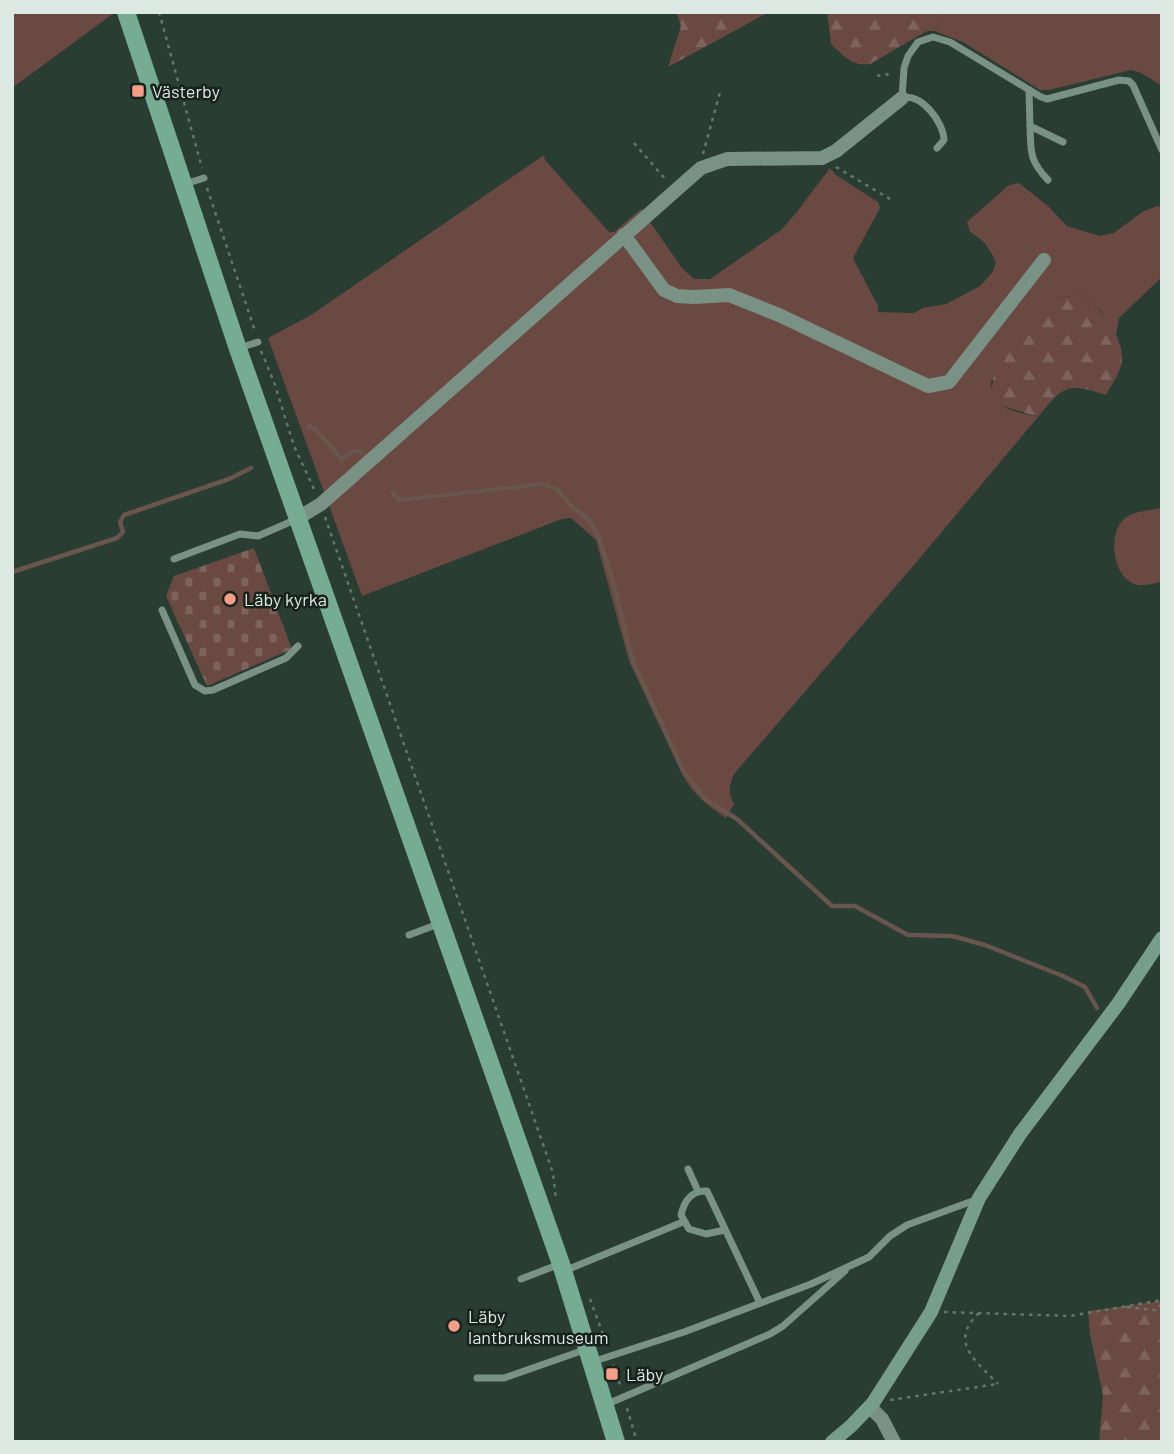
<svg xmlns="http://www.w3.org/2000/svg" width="1174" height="1454" font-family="Barlow,sans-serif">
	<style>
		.grass { fill: #694941 }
		.forest { fill: url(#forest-firs) }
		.cemetery { fill: url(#cemetery-stones) }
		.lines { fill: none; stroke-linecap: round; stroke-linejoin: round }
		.stream { stroke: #68554d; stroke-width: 4.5 }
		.path { stroke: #65766d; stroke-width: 2.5; stroke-dasharray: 3.5 5; stroke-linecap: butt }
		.lane { stroke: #7a9185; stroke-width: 7 }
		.street { stroke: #7a9185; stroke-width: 14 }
		.secondary { stroke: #779e8b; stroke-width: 14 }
		.primary { stroke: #75ac92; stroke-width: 18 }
		.poi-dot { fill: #f49e88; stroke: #18221d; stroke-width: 2.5 }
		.labels { text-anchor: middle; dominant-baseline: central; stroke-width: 5; stroke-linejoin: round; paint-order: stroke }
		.poi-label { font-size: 18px; fill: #dce9e2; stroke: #18221d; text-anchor: start }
	</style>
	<defs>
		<pattern id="forest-firs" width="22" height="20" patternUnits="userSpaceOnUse" patternTransform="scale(1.75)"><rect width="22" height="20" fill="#694941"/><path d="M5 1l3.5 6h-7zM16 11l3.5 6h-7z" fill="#7e635c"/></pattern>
		<pattern id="cemetery-stones" width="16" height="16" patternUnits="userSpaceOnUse" patternTransform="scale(1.75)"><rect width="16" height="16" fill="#694941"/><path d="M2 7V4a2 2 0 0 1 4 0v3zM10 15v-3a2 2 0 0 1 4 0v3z" fill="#7e635c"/></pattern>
	</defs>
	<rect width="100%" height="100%" fill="#293d33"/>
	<g class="grass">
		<path d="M12,12h102v1l-102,75z"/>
		<path d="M943,12h219v74l-21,-13 -10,-3 -82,20h-9l-77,-48 -29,-11z"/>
		<path d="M544,155l1,5 64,72h5l27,-23 41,59 12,11h16l71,-49 15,-17 34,-45 6,7 42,27 2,6 -27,50 25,48v6l36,1 9,-5 23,-4 34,-18 12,-13 4,-10c-6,-15 -12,-23 -26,-31l-3,-10 42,-37 10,-2 29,23 19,20 33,10 14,-3 28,-21 15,-6 5,1v70l-43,41 -3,18 -14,-23 -20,-21 -8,4 -19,1 -64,85c1,28 23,29 47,35l-124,148 -180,209c-5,12 -6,19 0,30l-8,14c-18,-12 -32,-23 -43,-42l-54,-115 -33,-121 -25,-22 -9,1 -200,77 -94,-258 43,-23z"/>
		<path d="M1162,508v74c-11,2 -23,6 -32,0 -18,-12 -22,-50 -5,-64 9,-7 26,-8 37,-10z"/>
	</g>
	<g class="forest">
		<path d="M676,12h93l-101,55 13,-41z"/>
		<path d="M827,12h116l-9,19h-7l-57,33c-18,3 -26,-8 -39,-20z"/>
		<path d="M1082,292c16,17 41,41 40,67 0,12 -11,26 -16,36 -40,-13 -43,-9 -68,22l-39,-12 -8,-9 3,-23 44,-63 17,-13 19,-1z"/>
		<path d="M1162,1301v141h-63l4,-47 -13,-61 -2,-23z"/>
	</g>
	<path class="cemetery" d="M254,548l38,101 -85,37 -41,-90 8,-20z"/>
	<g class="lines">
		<g class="stream">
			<path d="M309,426l7,4 26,29 10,-7 8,-1 4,3"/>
			<path d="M393,493l7,7 143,-16 15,6 13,16 18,14 9,15 13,39 22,87 50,109 22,29 32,20 95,87h23l53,29 44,1 33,9 78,31 22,11 12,21"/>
			<path d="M12,572l105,-34 6,-6 -3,-10 4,-7 105,-36 22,-11"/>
		</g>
		<g class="path">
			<path d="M159,12l43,156"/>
			<path d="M877,76l9,-2 7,3"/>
			<path d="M634,143l32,37"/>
			<path d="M703,154l17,-62"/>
			<path d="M836,167l54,32"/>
			<path d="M207,188l48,143"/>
			<path d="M261,351l13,31 20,64 21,45"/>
			<path d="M325,517l228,656 3,27"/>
			<path d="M590,1299l17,46"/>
			<path d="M1127,1307l35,4"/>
			<path d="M944,1312l126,4 92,-16"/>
			<path d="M979,1313c-31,29 -3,48 19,71"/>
			<path d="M613,1365l8,23"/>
			<path d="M890,1400l108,-16"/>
			<path d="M627,1408l10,34"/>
		</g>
		<g class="lane">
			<path d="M1029,90l1,36 33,16"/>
			<path d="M1030,126c1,26 -1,34 18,54"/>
			<path d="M937,148l7,-8c0,-17 -23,-48 -42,-42l2,-30 4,-12 10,-14 15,-5 17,5 91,55 6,2 72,-19 10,1 4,4 29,65"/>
			<path d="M185,184l19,-6"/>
			<path d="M239,348l19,-6"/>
			<path d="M174,559l66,-25 18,2 39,-17"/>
			<path d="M162,610l33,75 10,6 8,-1 73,-32 12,-12"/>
			<path d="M409,935l32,-12"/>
			<path d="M688,1169l10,22"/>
			<path d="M725,1230l-19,4 -17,-5 -8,-14c3,-14 11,-25 26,-24l53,112"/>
			<path d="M564,1271l119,-49"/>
			<path d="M521,1279l39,-15"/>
			<path d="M592,1362l92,-30 127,-48 58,-27 21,-21 17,-11 71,-26"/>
			<path d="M477,1378h27l83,-29"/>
			<path d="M605,1405l165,-71 13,-8 62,-55"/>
		</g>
		<g class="street">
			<path d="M624,235l40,55 13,6 17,1 35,-2 50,20 149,71 21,-4 95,-122"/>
			<path d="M298,518l23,-14 380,-336 26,-9 95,-1 14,-7 66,-53"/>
			<path d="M870,1407l12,12 12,23"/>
		</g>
		<path class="secondary" d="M832,1442l19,-16 22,-23 58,-91 48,-114 41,-64 98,-130 44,-66"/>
		<path class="primary" d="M126,12l112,337 323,915 55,178"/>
	</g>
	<g class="poi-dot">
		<rect x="131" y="84" width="14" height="14" rx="3.5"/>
		<circle cx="230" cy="599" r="7"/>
		<circle cx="454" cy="1326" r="7"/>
		<rect x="605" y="1367" width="14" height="14" rx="3.5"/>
	</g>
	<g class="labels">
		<g class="poi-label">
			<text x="152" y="91">Västerby</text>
			<text x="244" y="599">Läby kyrka</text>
			<text x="468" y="1316">Läby<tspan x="468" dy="21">lantbruksmuseum</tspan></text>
			<text x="626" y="1374">Läby</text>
		</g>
	</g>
	<rect width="1174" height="1454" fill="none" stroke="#dce9e2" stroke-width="28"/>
</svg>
